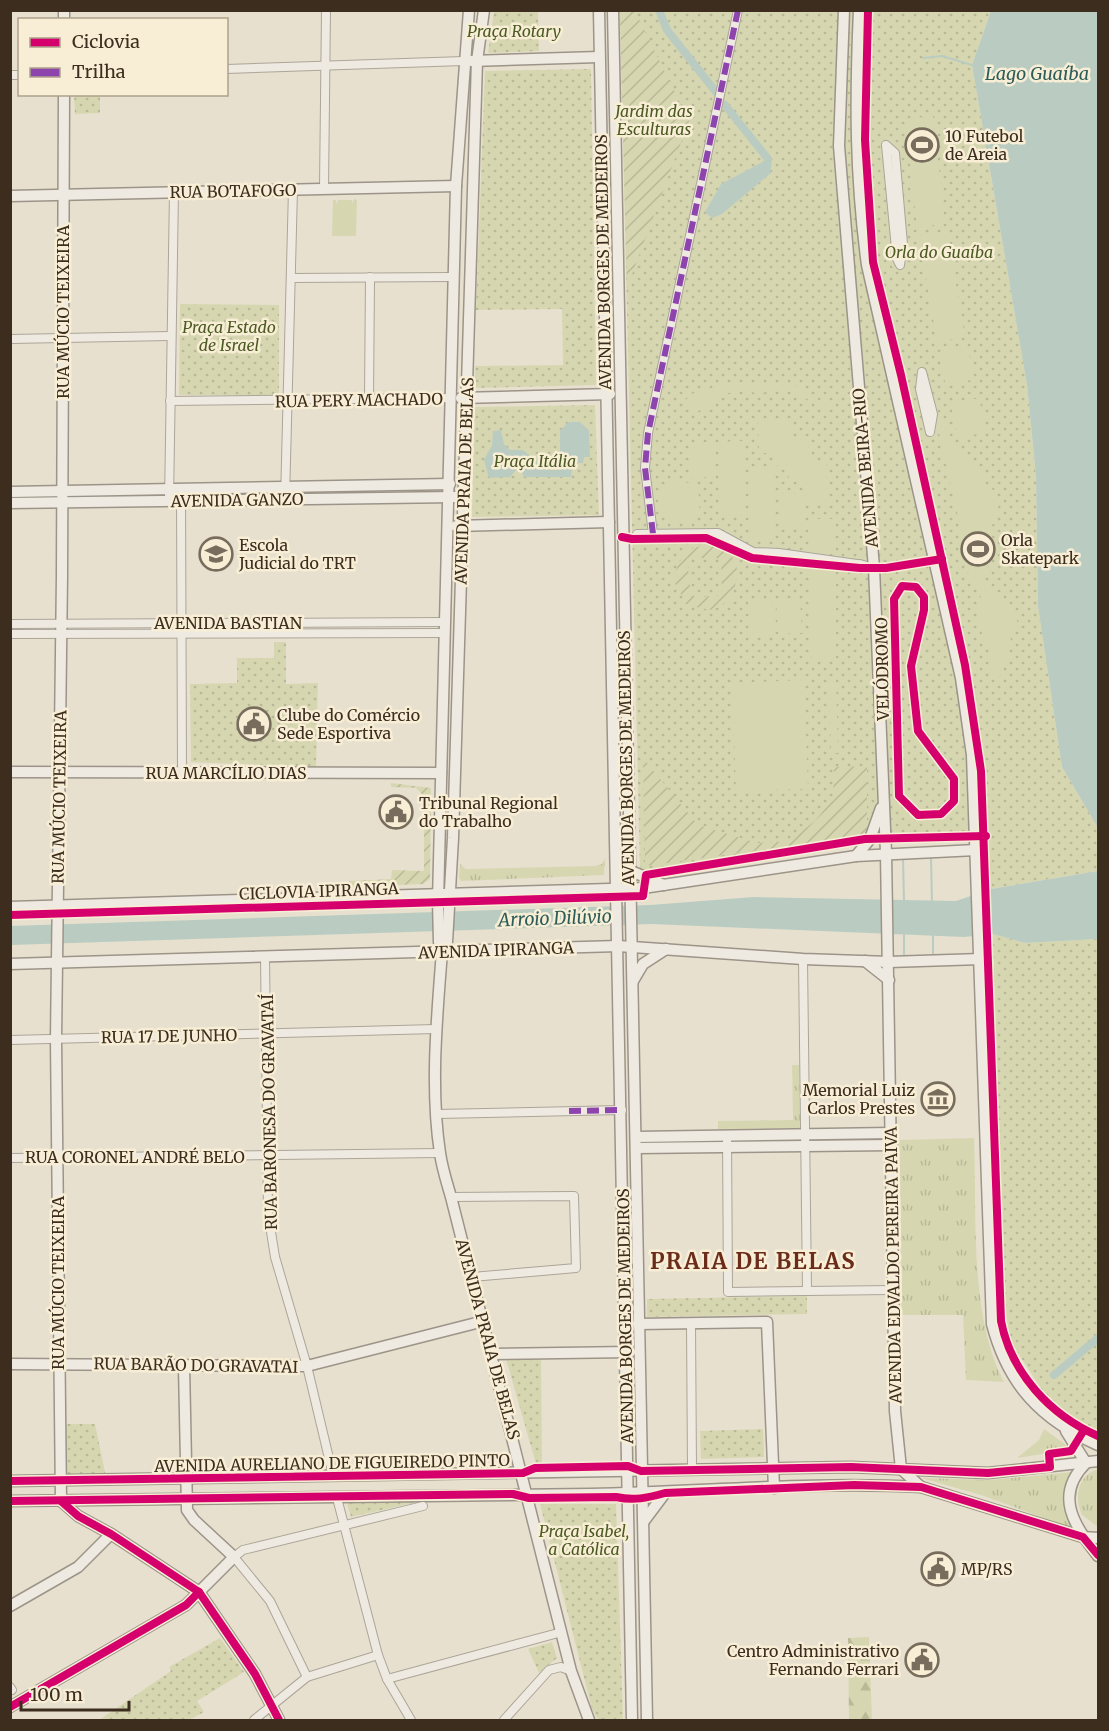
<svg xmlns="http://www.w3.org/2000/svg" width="1109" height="1731" font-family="Merriweather,serif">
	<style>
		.grass { fill: url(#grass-tufts) }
		.forest { fill: url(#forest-firs) }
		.park { fill: url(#park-dots) }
		.garden { fill: url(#garden-furrows); fill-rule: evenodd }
		.pitch { fill: #d6d7b1 }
		.water { fill: #baccc1 }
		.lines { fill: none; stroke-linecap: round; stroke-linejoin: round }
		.stream { stroke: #baccc1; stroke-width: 2 }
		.canal { stroke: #baccc1; stroke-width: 8 }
		.street-casing { stroke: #aca598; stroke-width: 10 }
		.secondary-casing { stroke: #9c9488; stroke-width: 13 }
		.street { stroke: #efeae1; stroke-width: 8 }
		.secondary { stroke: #efeae1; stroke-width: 10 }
		.quiet { stroke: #8e44ad; stroke-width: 6; stroke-dasharray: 12 6; stroke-linecap: butt }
		.cycleway-casing { stroke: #f8eed5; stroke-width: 11 }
		.cycleway { stroke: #d6006c; stroke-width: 8 }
		.labels { text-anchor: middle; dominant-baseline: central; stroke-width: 5; stroke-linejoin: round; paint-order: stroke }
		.park-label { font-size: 16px; font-style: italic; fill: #4c5a24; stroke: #f8eed5 }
		.poi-label { font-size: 16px; fill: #3c2d1e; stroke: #f8eed5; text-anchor: start }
		.street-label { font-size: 16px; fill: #3c2d1e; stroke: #f8eed5 }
		.water-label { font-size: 18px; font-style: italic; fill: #2d5d5a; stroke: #f8eed5 }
		.district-label { font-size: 22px; font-weight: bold; letter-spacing: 1.5px; fill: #6b2c1b; stroke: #f8eed5 }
	</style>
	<defs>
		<pattern id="grass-tufts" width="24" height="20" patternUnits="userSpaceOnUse" patternTransform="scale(1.5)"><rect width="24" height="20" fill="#d6d7b1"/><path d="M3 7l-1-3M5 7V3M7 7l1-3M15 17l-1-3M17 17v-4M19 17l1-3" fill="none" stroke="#b9b998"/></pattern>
		<pattern id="forest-firs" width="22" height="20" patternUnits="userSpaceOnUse" patternTransform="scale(1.5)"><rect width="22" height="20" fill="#d6d7b1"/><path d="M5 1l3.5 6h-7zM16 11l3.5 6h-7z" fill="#b9b998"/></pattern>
		<pattern id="park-dots" width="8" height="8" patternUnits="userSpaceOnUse" patternTransform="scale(1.5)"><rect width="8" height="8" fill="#d6d7b1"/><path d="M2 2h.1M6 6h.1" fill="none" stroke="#b9b998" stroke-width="1.8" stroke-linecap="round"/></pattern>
		<pattern id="garden-furrows" width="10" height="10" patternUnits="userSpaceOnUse" patternTransform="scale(1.5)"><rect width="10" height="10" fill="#d6d7b1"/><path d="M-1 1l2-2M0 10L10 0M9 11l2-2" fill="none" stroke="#b9b998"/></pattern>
	</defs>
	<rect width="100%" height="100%" fill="#e7e0cf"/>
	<g class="grass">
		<path d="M605,858l-1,17 -143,6 -2,-3 1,-14 6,5 130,-3 6,-2z"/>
		<path d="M792,1065h7l1,63 -82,1v-8l75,-1z"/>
		<path d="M974,1138c3,77 -5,177 30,244l-38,-2 -3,-65h-61l-3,-175z"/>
		<path d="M1044,1429l25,18 -1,3 -51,8 22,-18z"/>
		<path d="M1098,1469v58l-16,-12c-8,-17 -5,-39 16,-46z"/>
		<path d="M1072,1472l-7,24 6,28 -3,3 -87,-32 -60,-17 69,2z"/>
	</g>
	<path class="forest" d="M869,1637l3,83h-23l-1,-82z"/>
	<g class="park">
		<path d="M494,11h44l1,40 -51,2z"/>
		<path d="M620,11h371l-19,54 55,320 9,91 2,130 24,161 36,61v43l-107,18 -3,-49 -124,1 -103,20 -91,11 -24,1 -6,-2z"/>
		<path d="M591,69l5,316 -121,3v-22l88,-1 -1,-56 -86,1 9,-239z"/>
		<path d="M74,95h26v18l-25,1z"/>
		<path d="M180,304l99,1v90h-100z"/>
		<path d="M595,405l4,110 -127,2 2,-110z"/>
		<path d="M274,642h12v42l32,-1 -2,85 -125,-6 -1,-78 47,-1v-25h37z"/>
		<path d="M993,934l32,9 73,-4v492l-25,-13 -31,-28 -30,-46 -11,-52z"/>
		<path d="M807,1296v18l-160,3v-18z"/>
		<path d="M506,1359h35l1,105h-6z"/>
		<path d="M66,1424h29l11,53 -41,1z"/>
		<path d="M763,1429l1,28 -63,2 -1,-28z"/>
		<path d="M414,1501l-1,2 -62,14 -4,-14z"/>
		<path d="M540,1504h76l7,216h-25l-6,-11z"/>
		<path d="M220,1638l24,34 -47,29 7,11 -15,8h-90l72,-49 -2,-4z"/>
		<path d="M552,1642l5,16 -18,15 -11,-24z"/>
	</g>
	<g class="garden">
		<path d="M620,11h15l54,110 -62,167z"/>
		<path d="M707,544c35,9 34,26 24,56l-21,10 -23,-5 -15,-27 13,-27zM687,558h34l1,38 -31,1z"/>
		<path d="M643,758l55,67 59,18 32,-2 26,-20 18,-22 1,-32 33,-1v69l-222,31z"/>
		<path d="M391,783l40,5 -1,91 -7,5 -74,3v-6l42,-2 1,-9 32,1v-75l-8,-8 -25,-1z"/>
	</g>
	<g class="pitch">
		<path d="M933,116l12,108 -28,3 -12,-108z"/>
		<path d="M354,199l3,1 -1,36h-24l1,-36h3v4l2,-4h14v4z"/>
		<path d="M947,231l18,106 -28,5 -18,-106z"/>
		<path d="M256,320l1,35h-20v-35z"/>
		<path d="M967,345l8,34 -29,7 -8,-34z"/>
		<path d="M735,381l25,5 33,-2 17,14 22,5 1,5 -4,2 -42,-21 -27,4 -23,-2 -12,3 -28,18 -8,-2 -4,-9 6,-7z"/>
		<path d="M979,398l8,34 -29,6 -7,-34z"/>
		<path d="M942,418l15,31 29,31 -1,7 9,3 5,10 -2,22 -7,4 3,15 -7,37 -7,-3c13,13 45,33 37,54l-7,5 3,9 -12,33 -5,2 -6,-16 2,-16 -8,-8 -7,-29 5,-13c-14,-20 -16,-28 -17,-52l-28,-124z"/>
		<path d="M791,419v21h17l1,21h17l1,42 -21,1 -1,-22h-16l-1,-17 -13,1 -1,-13h-15l-1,-33z"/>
		<path d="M743,441l2,73 -24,1 -2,-73z"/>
		<path d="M713,442l1,35 -24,1v-35z"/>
		<path d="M749,468h24l1,71 -24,1z"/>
		<circle cx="679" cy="502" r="21"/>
		<path d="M780,494h23v35h-22z"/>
		<path d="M808,519h25v35h-24z"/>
		<path d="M810,569h26v91h-23l-3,-7z"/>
		<path d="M800,598l2,35 -24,1 -2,-35z"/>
		<path d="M772,599l2,35 -24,2 -2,-36z"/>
		<path d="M829,679h7l2,74h-7z"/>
		<path d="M804,680l4,109 -72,2 -4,-108z"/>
	</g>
	<g class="water">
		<path d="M991,11h107v817l-36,-61 -24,-161 -2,-130 -9,-91 -55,-320z"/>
		<path d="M768,159l3,14 -49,41 -10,4 -7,-6 16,-28z"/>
		<path d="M568,422h12l9,8 1,27h-6l-1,6h-5v5l-6,1 -1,8h-47l-2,-5 -6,-2 -6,7 -21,1 -5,-18 8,-15 1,-14 8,-1 3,14 6,6h13l24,20h13v-39z"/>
		<path d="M1098,871v68l-73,4 -32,-9 -29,3 -312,-13 -641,21 -1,-19 640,-21 104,-8 202,4 35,-12z"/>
	</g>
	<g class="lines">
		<g class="stream">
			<path d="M923,58l19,-2 30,9"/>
			<path d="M931,857l1,46"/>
			<path d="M903,858l1,43"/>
			<path d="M904,933v25"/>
			<path d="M933,935v22"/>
		</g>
		<g class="canal">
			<path d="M659,10l8,20 49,62"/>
			<path d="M725,105l43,54 -1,9"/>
			<path d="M1054,1375l44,-37"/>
		</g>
		<defs>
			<g id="street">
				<path d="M226,69l238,-8"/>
				<path d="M10,75h10"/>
				<path d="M886,145l9,8 8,91 -3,21 -3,-6z"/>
				<path d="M324,188l2,-178"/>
				<path d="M291,278l163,-1"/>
				<path d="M10,339l160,-3"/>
				<path d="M922,372l11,42 -3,18 -10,-43z"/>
				<path d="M369,399l1,-122"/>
				<path d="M170,401l281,-3"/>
				<path d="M181,489l1,285"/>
				<path d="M285,500l8,-311"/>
				<path d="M169,501l5,-309"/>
				<path d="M637,534l81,-1 35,19 26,1 78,11"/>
				<path d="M653,534l-8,-66 3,-35 90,-423"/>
				<path d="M860,564l14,4"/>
				<path d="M10,624l436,-2"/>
				<path d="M10,634l435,-1"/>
				<path d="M265,956l3,257 7,44 32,109 26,109"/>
				<path d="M803,959l4,332"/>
				<path d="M10,1040l426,-11"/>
				<path d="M437,1114l185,-4"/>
				<path d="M727,1135l1,157 164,-2"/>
				<path d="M10,1158l430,-5"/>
				<path d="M451,1197l123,-1 2,72 -104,9"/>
				<path d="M691,1323l1,147"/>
				<path d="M337,1498l41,157 9,24 24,41"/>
				<path d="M307,1677l-37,-76 -36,-44 9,-7 180,-44"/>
				<path d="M387,1679l175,-47"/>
				<path d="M10,1687l2,3"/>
				<path d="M254,1720l53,-43 71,-22"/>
				<path d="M504,1720l45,-50 12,-3 10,4"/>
			</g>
			<g id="secondary">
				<path d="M484,10l-7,51 -24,777 -6,104 -5,9c-5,66 -12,136 -2,202 2,15 7,30 11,44l120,474 18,49"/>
				<path d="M599,10l33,1710"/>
				<path d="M613,10l34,1710"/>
				<path d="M844,10l-5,136 35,422 12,285 9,558 6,58 20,18"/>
				<path d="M859,10c-4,91 -4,165 8,255l94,413 11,77 20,569c16,61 49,96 106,121"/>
				<path d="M64,20v-10"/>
				<path d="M471,61l128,-4"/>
				<path d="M10,196l446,-10"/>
				<path d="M461,398l149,-4"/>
				<path d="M10,492l440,-8"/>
				<path d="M10,503l445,-6"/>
				<path d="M456,526l153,-4"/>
				<path d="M10,772l431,1"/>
				<path d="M856,856l14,-17 11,-31"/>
				<path d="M624,868l40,17"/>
				<path d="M10,907l633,-19 213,-32 120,-6"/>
				<path d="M442,951l-3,-9 -1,-41 18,-715 13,-176"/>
				<path d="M865,961l24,19"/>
				<path d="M10,964l608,-18 185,13 86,3 92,-3"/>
				<path d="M633,981l10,-17 23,-15"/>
				<path d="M637,1137l254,-4"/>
				<path d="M637,1148l255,-3"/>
				<path d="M638,1324l129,-2 7,166"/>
				<path d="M492,1354l138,-2"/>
				<path d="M10,1364l297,2 177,-45"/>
				<path d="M1066,1431l20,32c-33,33 -11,63 12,93"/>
				<path d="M10,1481l841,-14 137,6 110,-12"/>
				<path d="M10,1501c194,-2 388,-3 581,-7 110,-2 220,-13 330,-7l162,50 15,1"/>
				<path d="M61,1501l-5,-462 6,-463 2,-482"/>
				<path d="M61,1501l17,15 33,18 88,58 56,82 24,46"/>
				<path d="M644,1521l21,-28"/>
				<path d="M10,1606l68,-39 33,-33"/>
				<path d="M10,1707l176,-102 48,-48 -40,-37 -7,-10 -3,-144"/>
			</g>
		</defs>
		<use href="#street" class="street-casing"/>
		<use href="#secondary" class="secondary-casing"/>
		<use href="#street" class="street"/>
		<use href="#secondary" class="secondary"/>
		<g class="quiet">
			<path d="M653,534l-8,-66 3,-35 90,-423"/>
			<path d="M569,1111l53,-1"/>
		</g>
		<defs>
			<g id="cycleway">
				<path d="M868,10l-3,130 8,122 28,113 64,290 16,106 20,550c10,52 49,94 97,115"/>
				<path d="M622,537l10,2 74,-1 46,20 108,10h26l56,-9"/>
				<path d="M902,586l14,1 8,10v13l-13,56 7,65 36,48v22l-13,13 -23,1 -19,-19 -5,-197z"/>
				<path d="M10,915l633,-19 3,-21 219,-36 121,-3"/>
				<path d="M10,1481l513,-8 12,-5 93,-2 13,5 210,-4 137,6 62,-6 -1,-13 22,-3 13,-21"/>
				<path d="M10,1501l503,-7 16,4 87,-1c18,4 31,1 49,-4l189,-8 67,2 162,50 15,18"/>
				<path d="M61,1501l17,15 33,18 88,58 56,82 24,46"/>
				<path d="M10,1707l176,-102 13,-13"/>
			</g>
		</defs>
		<use href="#cycleway" class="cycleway-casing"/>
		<use href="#cycleway" class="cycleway"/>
	</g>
	<defs>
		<symbol id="stadium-ring" viewBox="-11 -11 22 22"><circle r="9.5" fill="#f8eed5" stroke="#786c5c" stroke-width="1.5"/><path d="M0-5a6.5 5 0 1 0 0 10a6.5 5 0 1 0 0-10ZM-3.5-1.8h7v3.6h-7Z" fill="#786c5c"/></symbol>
		<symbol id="university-ring" viewBox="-11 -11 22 22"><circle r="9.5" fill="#f8eed5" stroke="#786c5c" stroke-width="1.5"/><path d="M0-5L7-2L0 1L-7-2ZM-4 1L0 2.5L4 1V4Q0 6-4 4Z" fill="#786c5c"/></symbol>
		<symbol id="civic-ring" viewBox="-11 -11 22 22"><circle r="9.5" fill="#f8eed5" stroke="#786c5c" stroke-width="1.5"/><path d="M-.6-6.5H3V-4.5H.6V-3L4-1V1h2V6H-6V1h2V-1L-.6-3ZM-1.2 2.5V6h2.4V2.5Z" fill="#786c5c"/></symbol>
		<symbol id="museum-ring" viewBox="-11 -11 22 22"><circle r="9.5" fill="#f8eed5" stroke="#786c5c" stroke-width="1.5"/><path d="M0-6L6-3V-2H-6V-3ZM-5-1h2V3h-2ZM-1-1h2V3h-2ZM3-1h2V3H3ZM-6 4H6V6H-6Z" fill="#786c5c"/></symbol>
	</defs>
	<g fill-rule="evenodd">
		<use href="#stadium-ring" x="903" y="126" width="38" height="38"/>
		<use href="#stadium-ring" x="959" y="530" width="38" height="38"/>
		<use href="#university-ring" x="197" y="535" width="38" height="38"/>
		<use href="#civic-ring" x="235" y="705" width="38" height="38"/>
		<use href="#civic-ring" x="377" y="793" width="38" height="38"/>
		<use href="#museum-ring" x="919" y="1080" width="38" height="38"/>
		<use href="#civic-ring" x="919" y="1550" width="38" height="38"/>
		<use href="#civic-ring" x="903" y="1641" width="38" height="38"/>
	</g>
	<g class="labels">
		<g class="park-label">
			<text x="514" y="31">Praça Rotary</text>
			<text x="654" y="111">Jardim das<tspan x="654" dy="18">Esculturas</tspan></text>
			<text x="939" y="252">Orla do Guaíba</text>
			<text x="229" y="327">Praça Estado<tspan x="229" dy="18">de Israel</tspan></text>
			<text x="535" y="461">Praça Itália</text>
			<text x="584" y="1531">Praça Isabel,<tspan x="584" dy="18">a Católica</tspan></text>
		</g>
		<g class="poi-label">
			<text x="945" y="136">10 Futebol<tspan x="945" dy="18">de Areia</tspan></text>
			<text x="1001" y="540">Orla<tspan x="1001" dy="18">Skatepark</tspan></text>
			<text x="239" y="545">Escola<tspan x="239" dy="18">Judicial do TRT</tspan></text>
			<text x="277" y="715">Clube do Comércio<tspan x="277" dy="18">Sede Esportiva</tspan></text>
			<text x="419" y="803">Tribunal Regional<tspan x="419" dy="18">do Trabalho</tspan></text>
			<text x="915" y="1090" text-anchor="end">Memorial Luiz<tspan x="915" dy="18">Carlos Prestes</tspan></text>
			<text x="961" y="1569">MP/RS</text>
			<text x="899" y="1651" text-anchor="end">Centro Administrativo<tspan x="899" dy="18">Fernando Ferrari</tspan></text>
		</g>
		<g class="street-label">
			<text transform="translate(233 191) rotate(-1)">RUA BOTAFOGO</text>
			<text transform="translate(603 262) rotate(-91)">AVENIDA BORGES DE MEDEIROS</text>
			<text transform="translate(63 312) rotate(-90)">RUA MÚCIO TEIXEIRA</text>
			<text transform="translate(359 400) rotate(-1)">RUA PERY MACHADO</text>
			<text transform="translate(865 468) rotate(-95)">AVENIDA BEIRA-RIO</text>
			<text transform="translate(464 481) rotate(-88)">AVENIDA PRAIA DE BELAS</text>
			<text transform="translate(237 500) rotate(-1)">AVENIDA GANZO</text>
			<text x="228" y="623">AVENIDA BASTIAN</text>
			<text transform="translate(882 669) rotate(-91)">VELÓDROMO</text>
			<text transform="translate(626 758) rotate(-91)">AVENIDA BORGES DE MEDEIROS</text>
			<text x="226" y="773">RUA MARCÍLIO DIAS</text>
			<text transform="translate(59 797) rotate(-89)">RUA MÚCIO TEIXEIRA</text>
			<text transform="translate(319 891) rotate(-2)">CICLOVIA IPIRANGA</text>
			<text transform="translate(496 950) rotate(-2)">AVENIDA IPIRANGA</text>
			<text transform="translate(169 1036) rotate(-1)">RUA 17 DE JUNHO</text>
			<text transform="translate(269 1112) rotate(-91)">RUA BARONESA DO GRAVATAÍ</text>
			<text x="135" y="1157">RUA CORONEL ANDRÉ BELO</text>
			<text transform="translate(893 1265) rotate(-91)">AVENIDA EDVALDO PEREIRA PAIVA</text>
			<text transform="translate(58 1283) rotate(-90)">RUA MÚCIO TEIXEIRA</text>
			<text transform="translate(625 1316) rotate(-91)">AVENIDA BORGES DE MEDEIROS</text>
			<text transform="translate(488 1339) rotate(75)">AVENIDA PRAIA DE BELAS</text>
			<text transform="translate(196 1365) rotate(1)">RUA BARÃO DO GRAVATAI</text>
			<text transform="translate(332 1463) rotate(-1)">AVENIDA AURELIANO DE FIGUEIREDO PINTO</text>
		</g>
		<g class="water-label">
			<text x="1037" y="73">Lago Guaíba</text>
			<text transform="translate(555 918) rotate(-2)">Arroio Dilúvio</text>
		</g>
		<g class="district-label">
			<text x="753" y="1261">PRAIA DE BELAS</text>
		</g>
	</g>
	<rect width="1109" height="1731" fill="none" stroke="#3c2d1e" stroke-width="24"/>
	<rect x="18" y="18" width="210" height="78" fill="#f8eed5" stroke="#ada18c" stroke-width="1.5"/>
	<rect x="30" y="38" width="30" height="9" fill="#d6006c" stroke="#ada18c" stroke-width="1.5"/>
	<text x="72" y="48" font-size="18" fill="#3c2d1e">Ciclovia</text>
	<rect x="30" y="68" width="30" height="9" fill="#8e44ad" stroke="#ada18c" stroke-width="1.5"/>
	<text x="72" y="78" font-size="18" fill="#3c2d1e">Trilha</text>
	<path d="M21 1701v9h108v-9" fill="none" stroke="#3c2d1e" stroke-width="3"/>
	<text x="30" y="1701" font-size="18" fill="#3c2d1e" stroke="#f8eed5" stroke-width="4.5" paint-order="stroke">100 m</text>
</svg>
